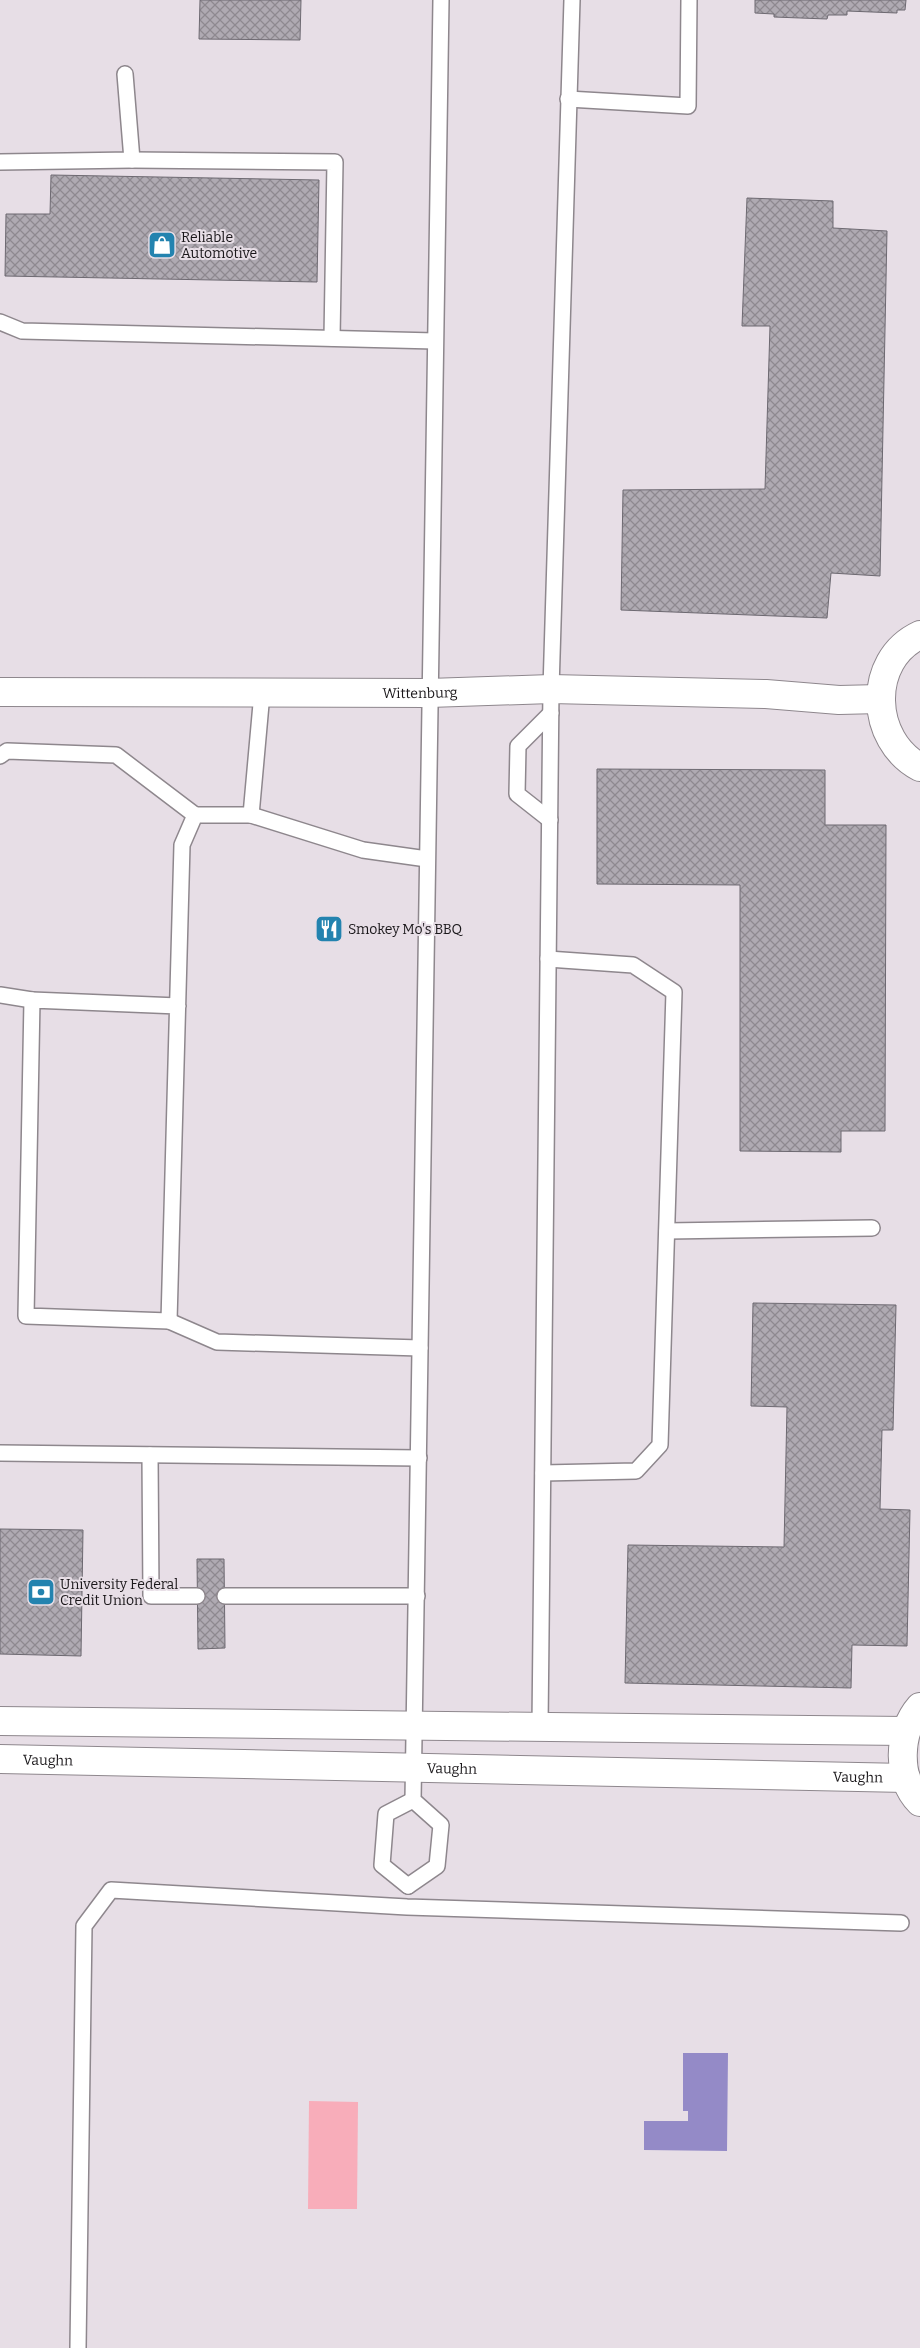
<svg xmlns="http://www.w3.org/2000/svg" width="920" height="2348" font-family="Bitter,serif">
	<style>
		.pitch { fill: #f8adba }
		.water { fill: #948ac7 }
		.building { fill: url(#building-cross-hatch); stroke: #6d6971 }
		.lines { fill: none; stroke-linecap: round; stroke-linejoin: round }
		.service-casing { stroke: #8e878d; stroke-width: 18 }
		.minor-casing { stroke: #8e878d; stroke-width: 30 }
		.service { stroke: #fff; stroke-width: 15 }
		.minor { stroke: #fff; stroke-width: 28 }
		.labels { text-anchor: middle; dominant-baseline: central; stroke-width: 4; stroke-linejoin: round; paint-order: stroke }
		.poi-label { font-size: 14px; fill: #1a171a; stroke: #e7dee6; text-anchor: start }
		.street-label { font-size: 14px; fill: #1a171a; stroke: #e7dee6 }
	</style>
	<defs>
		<pattern id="building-cross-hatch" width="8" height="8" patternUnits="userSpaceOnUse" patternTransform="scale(1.25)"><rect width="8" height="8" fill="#afaab2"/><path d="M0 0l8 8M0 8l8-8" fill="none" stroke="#8e8990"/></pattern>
	</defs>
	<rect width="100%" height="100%" fill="#e7dee6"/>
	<path class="pitch" d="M309,2101l49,1 -1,107h-49z"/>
	<path class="water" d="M683,2053h45l-1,98 -83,-1v-29h44v-10h-5z"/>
	<g class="building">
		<path d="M200,0h101l-1,40 -101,-1z"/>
		<path d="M755,0h151l-1,10h-8v3l-50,-2v4h-19l-1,4 -53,-2v-3l-19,-1z"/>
		<path d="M51,175l268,5 -2,102 -312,-6 1,-62h44z"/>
		<path d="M747,198l86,3v27l54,3 -7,345 -49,-3 -4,45 -206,-8 2,-120 142,-1 5,-163h-28z"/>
		<path d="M597,769l228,1v55h61l-1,306h-44v21l-101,-1v-266l-143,-1z"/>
		<path d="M753,1303l143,2 -3,125h-11l-2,79 30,1 -3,136 -55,-1 -1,43 -226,-5 3,-138 156,2 3,-140 -36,-1z"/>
		<path d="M0,1529l83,1 -2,126 -81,-2z"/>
		<path d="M197,1559h27l1,89 -27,1z"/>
	</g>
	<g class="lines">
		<defs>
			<g id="service">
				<path d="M568,99l120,7 1,-106"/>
				<path d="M132,160l203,2 -3,176"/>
				<path d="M0,162l132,-2 -7,-86"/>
				<path d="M0,322l22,9 413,10"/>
				<path d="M0,756l7,-5 109,4 79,60"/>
				<path d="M251,815l112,35 64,9"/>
				<path d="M550,820l-33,-26 1,-48 33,-33"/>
				<path d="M0,995l32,5"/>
				<path d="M178,1006l-146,-6 -6,316 143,5 13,-476 13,-30h56l11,-122"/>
				<path d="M667,1231l205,-3"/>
				<path d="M169,1321l48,21 203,6"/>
				<path d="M0,1453l419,5"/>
				<path d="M150,1455l1,141h46"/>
				<path d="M543,1473l93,-2 24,-26 14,-453 -41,-27 -85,-6"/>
				<path d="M225,1596h192"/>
				<path d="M540,1726l11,-1037 21,-689"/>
				<path d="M408,1886l29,-20 4,-41 -28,-25 28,-1800"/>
				<path d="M408,1886l-26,-21 4,-51 27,-14"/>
				<path d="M78,2348l6,-422 27,-36 296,17 494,16"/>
			</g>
			<g id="minor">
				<path d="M920,635c-54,25 -50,106 0,132"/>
				<path id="s1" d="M0,692l429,1 122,-4 215,5 73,6 41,-1"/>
				<path d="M920,1707c-22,25 -24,71 0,95"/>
				<path d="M0,1721l906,10"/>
				<path id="s2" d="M0,1759l906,19"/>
			</g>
		</defs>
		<use href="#service" class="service-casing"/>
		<use href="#minor" class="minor-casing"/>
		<use href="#service" class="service"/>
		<use href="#minor" class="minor"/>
	</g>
	<defs>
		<symbol id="shop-square" viewBox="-11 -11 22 22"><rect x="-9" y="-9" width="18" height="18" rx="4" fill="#2383af" stroke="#e7dee6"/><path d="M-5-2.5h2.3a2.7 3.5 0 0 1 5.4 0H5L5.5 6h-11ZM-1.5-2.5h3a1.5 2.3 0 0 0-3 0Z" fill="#fff"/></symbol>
		<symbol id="restaurant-square" viewBox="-11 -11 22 22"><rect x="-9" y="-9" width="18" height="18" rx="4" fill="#2383af" stroke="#e7dee6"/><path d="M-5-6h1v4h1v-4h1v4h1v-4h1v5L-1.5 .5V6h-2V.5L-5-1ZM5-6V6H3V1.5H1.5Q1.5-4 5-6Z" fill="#fff"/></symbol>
		<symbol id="bank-square" viewBox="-11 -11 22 22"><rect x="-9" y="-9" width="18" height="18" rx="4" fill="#2383af" stroke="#e7dee6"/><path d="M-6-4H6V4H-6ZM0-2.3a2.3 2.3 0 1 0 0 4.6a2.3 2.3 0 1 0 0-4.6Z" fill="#fff"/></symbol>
	</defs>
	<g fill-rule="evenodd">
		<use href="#shop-square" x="146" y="229" width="32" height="32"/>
		<use href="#restaurant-square" x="313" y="913" width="32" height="32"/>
		<use href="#bank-square" x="25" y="1576" width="32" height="32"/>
	</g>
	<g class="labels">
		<g class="poi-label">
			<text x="181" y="237">Reliable<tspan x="181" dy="16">Automotive</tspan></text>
			<text x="348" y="929">Smokey Mo's BBQ</text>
			<text x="60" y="1584">University Federal<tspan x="60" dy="16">Credit Union</tspan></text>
		</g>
		<g class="street-label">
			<text stroke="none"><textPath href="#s1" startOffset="420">Wittenburg</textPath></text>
			<text stroke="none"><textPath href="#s2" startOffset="48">Vaughn</textPath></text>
			<text stroke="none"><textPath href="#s2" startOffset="452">Vaughn</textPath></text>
			<text stroke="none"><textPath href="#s2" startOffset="858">Vaughn</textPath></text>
		</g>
	</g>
</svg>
